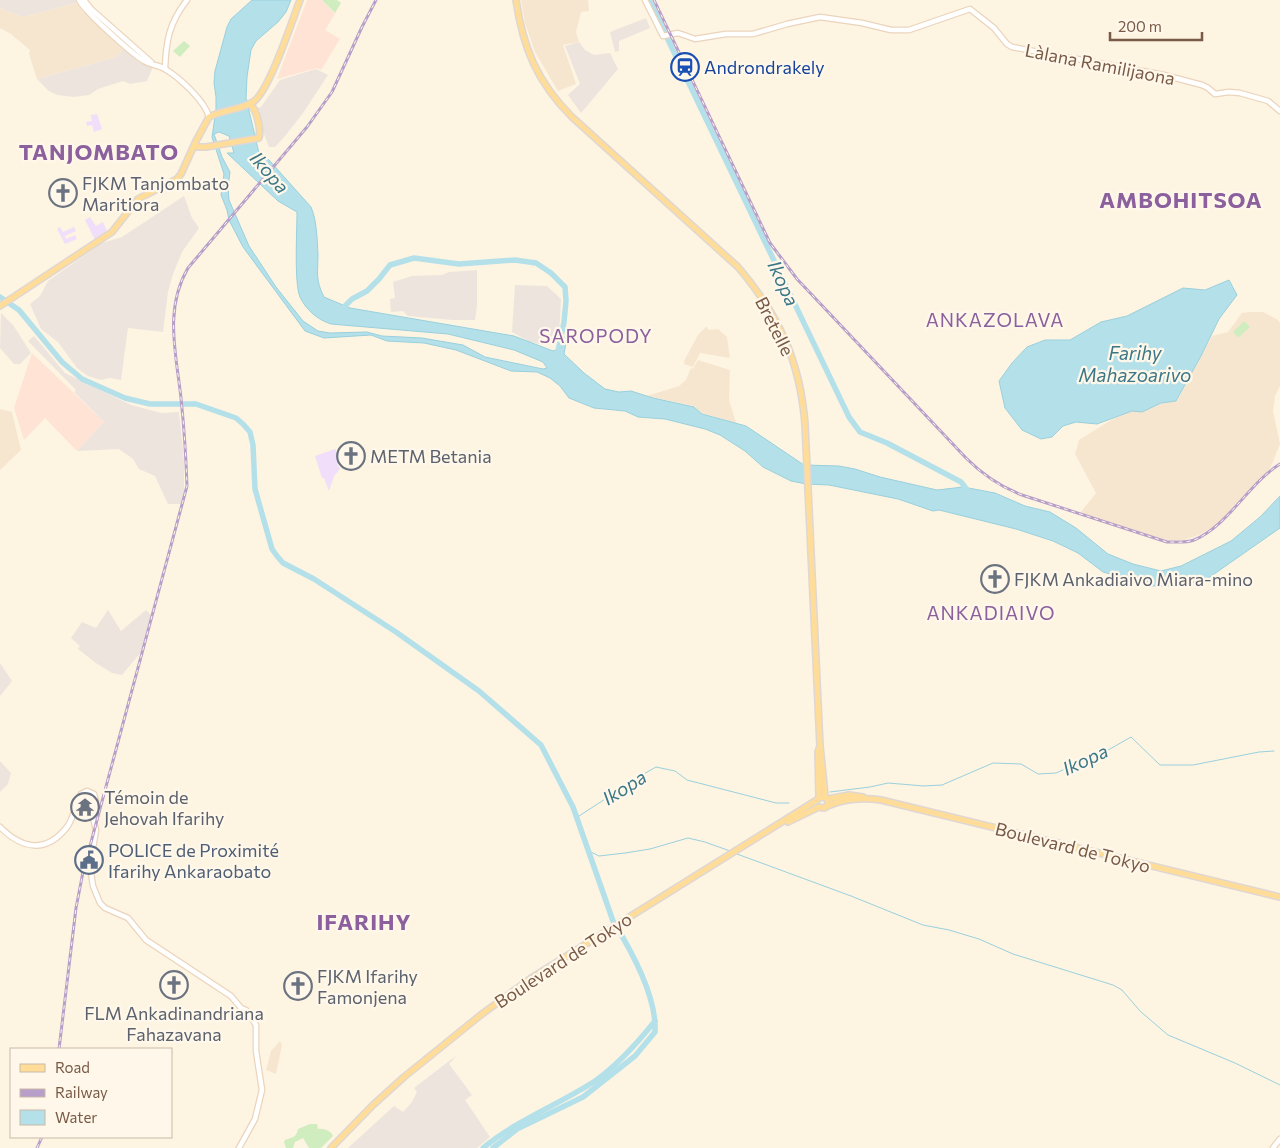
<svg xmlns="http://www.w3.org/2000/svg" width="1280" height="1148" font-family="Commissioner,sans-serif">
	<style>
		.residential { fill: #f7e6cf }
		.commercial { fill: #ffe3d5 }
		.industrial { fill: #ede5dd }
		.education { fill: #f1defb }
		.green { fill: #d0edbf }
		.water { fill: #b4e0ea; stroke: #99d0dd; fill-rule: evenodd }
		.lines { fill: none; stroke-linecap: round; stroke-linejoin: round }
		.stream { stroke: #99d0dd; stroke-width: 1 }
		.river { stroke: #b4e0ea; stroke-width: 5.5 }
		.secondary-casing { stroke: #ebd4bc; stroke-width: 7 }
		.primary-casing { stroke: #dfd7d3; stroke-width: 8 }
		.secondary { stroke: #fff; stroke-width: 4.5 }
		.primary { stroke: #ffdd98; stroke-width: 5 }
		.rail-casing { stroke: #b79fc9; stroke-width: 3 }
		.rail { stroke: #fff8ea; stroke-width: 1; stroke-dasharray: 4; stroke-linecap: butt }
		.labels { text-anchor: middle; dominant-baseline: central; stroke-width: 4.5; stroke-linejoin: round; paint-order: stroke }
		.street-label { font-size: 18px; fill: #795a46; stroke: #fff8ea }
		.transit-label { font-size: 18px; fill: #164399; stroke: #fff8ea; text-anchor: start }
		.worship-label { font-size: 18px; fill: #5b616d; stroke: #fff8ea; text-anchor: start }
		.service-label { font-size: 18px; fill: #4e5e75; stroke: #fff8ea; text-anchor: start }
		.water-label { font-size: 19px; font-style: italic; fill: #3b7787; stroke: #fff8ea }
		.neighbourhood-label { font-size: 19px; letter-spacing: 1px; fill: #8b609d; stroke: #fff8ea }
		.district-label { font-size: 22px; font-weight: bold; letter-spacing: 1px; fill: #8b609d; stroke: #fff8ea }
	</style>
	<rect width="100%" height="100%" fill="#fef4e2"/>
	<g class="residential">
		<path d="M521,0h67l1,11 -8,1 -5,20 3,10 -16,3 13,39 -18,7 -23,-39 -10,-29z"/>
		<path d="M76,3l6,8 41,38 -6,8 -80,22 -8,-25 1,-4 -19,-16 -11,-6v-20l23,9z"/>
		<path d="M1250,312h13l15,8 2,3v63l-5,10 -2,15 7,33 -8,20 -6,11 -42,45 -23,14 -17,6h-23l-81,-27 16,-20 -21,-39 4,-14 32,-20 21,-10 17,-1 11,-6 17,-2 35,-65 16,-4 14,-19z"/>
		<path d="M706,327h1l1,3 10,-1 9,8 3,21 -30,-5 -7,14 -9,-3v-3l14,-26z"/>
		<path d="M698,360l32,10 -1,30 7,23 -34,-10 -8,-7 -47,-10 32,-10 7,-6 5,-12 2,1z"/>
		<path d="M0,409l12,3 9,38 -21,20z"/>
		<path d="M280,1041l2,4 -6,29 -10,-4 5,-19z"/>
	</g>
	<g class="commercial">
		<path d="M307,0h15l13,14 -10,16 15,9 -19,31 -4,-2 -40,11z"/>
		<path d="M32,353l72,69 -27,29 -32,-33 -21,22 -10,-32z"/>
	</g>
	<g class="industrial">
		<path d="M0,0h75l1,3 -53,14 -23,-9z"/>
		<path d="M646,18l4,10 -31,13v10l-4,1 -5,-20z"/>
		<path d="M579,42l6,8 9,5 16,-2 8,16 -37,44 -13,-18 12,-11 -15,-38z"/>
		<path d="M123,49l18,14 12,4 -6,14 -17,3 -7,-3 -25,8 -9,6 -15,2 -17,-2 -8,-4 -12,-12 80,-22z"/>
		<path d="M316,69l12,6 -25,38 -18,23 -10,11h-6l-15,-39 7,-1 19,-27z"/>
		<path d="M184,196l8,22 7,10 -17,24 -9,22 -5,18 -5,40 -35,-4 -7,52 -11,-2 -9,2 -13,-4 -11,-8 -19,-26 -17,-13 -11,-25 10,-8 8,-15 54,-38 20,-6z"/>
		<path d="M477,270v36l-2,14h-23l-44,-4 -5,-5 -12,1 -1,-13 5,-1 -2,-16 19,-6 30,-1 7,-3z"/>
		<path d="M515,285l32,1 14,13 -2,40 -6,5 -9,1 -14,-3 -18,-10z"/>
		<path d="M1,313l12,12 18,28 -11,11h-6l-14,-16z"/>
		<path d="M34,336l31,37 66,32 30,8 18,-1 5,49v35l-3,8h-13l-13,-28 -16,-7 -6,-10 -14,-10 -42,2 27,-29 -30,-30 2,-2 -48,-49z"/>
		<path d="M108,610l13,21 25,-21 5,5 -10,37 -19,23 -10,-2 -16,-10 -18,-14 2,-3 -9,-8 11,-16 14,6z"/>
		<path d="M0,663l12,18 -12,15z"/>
		<path d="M0,761l11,12 -3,11 -8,8z"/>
		<path d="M457,1055l-8,9 23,31 -7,5 25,37 -13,11h-129l46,-42 9,6 9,-10 5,-10 -3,-4z"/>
	</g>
	<g class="education">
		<path d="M97,114l5,15 -8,3 -2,-7 -5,1 -1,-4 6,-1 -1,-6z"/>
		<path d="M90,217l6,9 7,-4 4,9 -12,9 -10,-20z"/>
		<path d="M60,227l3,5 11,-5 2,4 -11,5 1,3 9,-4 2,4 -12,5 -8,-15z"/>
		<path d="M335,449l7,12 -5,3 3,5 -6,7 -5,15 -5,-13h-2l-7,-22z"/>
	</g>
	<g class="green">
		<path d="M322,0h15l4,3 -6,10z"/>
		<path d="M184,41l6,5 -10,11 -7,-6z"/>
		<path d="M1244,321l6,6 -12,11 -5,-6z"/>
		<path d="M310,1124h7l1,5c5,-1 14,2 15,7l-12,12h-12l-6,-10 -8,4 -2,6h-7l-2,-6 1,-2c8,-3 11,-2 13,-11z"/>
	</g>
	<g class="water">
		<path d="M252,0h39l-5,12 -8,10 -22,19 -5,9 -4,27 -1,21 13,55 10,7 42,47c6,14 6,32 7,47 0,19 -3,25 6,43l26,11 164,28 39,15 8,-3 2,-11h4l-3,17 20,19 21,16 14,3 12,-1 22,7 41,9 8,7 44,12 58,39 35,1 16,3 25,8 57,13 26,-3 32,6 30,13 25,6 26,16 32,26 25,10 28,7 20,-5 50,-25 29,-24 20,-21v32l-73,51 -27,7h-28l-49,-14 -25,-19 -25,-12 -37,-12 -77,-19 -6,1 -35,-12 -69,-14 -23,-1 -15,-3 -28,-14 -18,-16 -25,-16 -15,-6 -40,-10 -27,-2 -13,-6 -31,-3 -25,-10 -9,-12 -10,-8 -13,-6 -26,-1 -55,-21 -32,-7 -37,-2 -16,-6 -47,3 -19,-7 -62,-84 -14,-27 -2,-10 -6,-15 3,-21 -12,-37 4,-27v-13l-2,-14 1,-12 12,-44 4,-8zM219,132l10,4 5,17h-7l51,48 19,11c0,18 -3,71 3,85 6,13 18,23 31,27l117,10 66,16 29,12 4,6 -4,1 -58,-12 -22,-12 -41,-7 -40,-2 -15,-4 -37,1 -12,-2 -15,-10 -27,-34 -27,-41 -20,-46 -1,-13 2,-15 -8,-15 -8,-23z"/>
		<path d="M1229,280l8,15 -18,24 -18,37 -25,45 -15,2 -19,9 -10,-1 -35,13 -21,-2 -13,4 -11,11 -11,2 -19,-9 -17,-22 -6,-27 13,-18 15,-16 18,-7h25l31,-18 26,-6 56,-28 22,2z"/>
	</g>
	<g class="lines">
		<g class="stream">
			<path d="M830,792l40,-5 18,-4 36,3 18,-1 51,-22 28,1 17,10 18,-1 54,-24 21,-12 29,28h33l66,-13 15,-1"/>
			<path d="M576,818l66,-43 14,-8 19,4 12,9 89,23h13"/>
			<path d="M587,850l12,6 26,-3 25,-4 38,-11 17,4 25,9"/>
			<path d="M737,854l114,42 72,29 26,5 30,9 34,15 100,31 9,5 18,21 28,24 67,28 45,22"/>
		</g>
		<g class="river">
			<path d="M649,0l200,417 11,15 27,11 74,39 8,10"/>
			<path d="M0,297l19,13 43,52 20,17 43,19 25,6h46l40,14 7,6 7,8 3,13 2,44 17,60 5,7 6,7 31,16 82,53 83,59 62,54 32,62 40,114c18,29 44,77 42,111l-20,24 -52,41 -66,32 -24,19"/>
			<path d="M341,310l11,-11 15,-8 12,-12 11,-14 24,-7 45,6 56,-4 21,3 15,10 14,14 1,14 -2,21 -7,34"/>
			<path d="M483,1148c34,-28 75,-43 112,-67 20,-14 44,-40 60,-60"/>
		</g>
		<defs>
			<g id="secondary">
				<path d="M79,0c5,11 53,54 65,61 6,4 15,4 21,8 15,9 40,32 44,48"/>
				<path d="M84,0l7,9 60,53"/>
				<path d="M645,0l18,36 15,-3 17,6 31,-5h27l34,-10 33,-7 42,6 29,7h18l61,-21 24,19 13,16 5,3 152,28 38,10 6,3 7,6 14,-2 11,1 28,8 12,10"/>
				<path d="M165,69c1,-28 4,-46 22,-69"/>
				<path d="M0,827c22,22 46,27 67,0 7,-9 8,-23 14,-33l6,-3 7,3 2,7 -3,17 3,12 -4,24 -1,19 2,13 7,17 5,5 23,10 18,22 85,56 10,12 5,2 10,15v26l6,39 -7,29 -16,29"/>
				<path d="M1273,1148l7,-9"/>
			</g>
			<g id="primary">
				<path d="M516,0c7,48 21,82 56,117l166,150c41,48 62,94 67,157l15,322 5,50"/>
				<path d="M195,144l3,3h8l53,-9c2,-9 -2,-28 -9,-34"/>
				<path d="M0,306l112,-74 26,-33 39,-20 4,-5 15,-33 13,-24c13,-7 31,-7 44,-15 16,-10 39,-81 47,-102"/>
				<path d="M819,797l-1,-45 2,-6"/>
				<path d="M828,799l21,-4 14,2"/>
				<path d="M788,822l31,-15 5,1c16,-9 38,-11 57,-8l399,97"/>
				<path d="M331,1148l42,-43 31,-28 78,-63 48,-35 287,-179 3,-3 7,1 1,6"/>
			</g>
		</defs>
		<use href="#secondary" class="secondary-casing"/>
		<use href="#primary" class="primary-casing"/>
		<use href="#secondary" class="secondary"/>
		<use href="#primary" class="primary"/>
		<defs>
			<g id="rail">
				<path d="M654,0l116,243 27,36 169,179c18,18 36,30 59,38l142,46c8,0 19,1 27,-2 34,-14 55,-57 86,-76"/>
				<path d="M59,1049l17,-141 7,-36 104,-386c-1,-29 -3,-59 -6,-88 -5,-45 -17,-89 7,-130l119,-141 25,-35 30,-65 14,-27"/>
				<path d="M37,1148l5,-11"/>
			</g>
		</defs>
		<use href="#rail" class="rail-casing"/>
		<use href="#rail" class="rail"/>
	</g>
	<defs>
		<symbol id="station-ring" viewBox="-11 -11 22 22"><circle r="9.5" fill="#fff8ea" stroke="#1a4fb4" stroke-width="1.5"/><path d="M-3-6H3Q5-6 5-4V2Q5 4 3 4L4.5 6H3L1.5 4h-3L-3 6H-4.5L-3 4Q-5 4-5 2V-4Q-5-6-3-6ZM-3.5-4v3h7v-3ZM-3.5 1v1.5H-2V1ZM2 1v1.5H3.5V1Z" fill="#1a4fb4"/></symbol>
		<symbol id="church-ring" viewBox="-11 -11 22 22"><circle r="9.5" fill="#fff8ea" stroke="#6b7280" stroke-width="1.5"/><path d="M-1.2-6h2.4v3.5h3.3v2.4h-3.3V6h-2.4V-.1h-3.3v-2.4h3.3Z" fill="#6b7280"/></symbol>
		<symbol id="temple-ring" viewBox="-11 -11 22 22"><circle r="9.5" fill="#fff8ea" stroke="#6b7280" stroke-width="1.5"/><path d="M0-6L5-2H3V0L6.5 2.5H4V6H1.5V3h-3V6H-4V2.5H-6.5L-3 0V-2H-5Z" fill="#6b7280"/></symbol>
		<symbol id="civic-ring" viewBox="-11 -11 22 22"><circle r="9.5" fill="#fff8ea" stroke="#5c6f8a" stroke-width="1.5"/><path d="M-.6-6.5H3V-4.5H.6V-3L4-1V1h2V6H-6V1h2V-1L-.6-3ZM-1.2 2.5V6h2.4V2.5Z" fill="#5c6f8a"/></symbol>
	</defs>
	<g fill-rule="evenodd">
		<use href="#station-ring" x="669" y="51" width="32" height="32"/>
		<use href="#church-ring" x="47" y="177" width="32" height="32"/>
		<use href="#church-ring" x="335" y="440" width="32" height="32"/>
		<use href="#church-ring" x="979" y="563" width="32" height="32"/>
		<use href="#temple-ring" x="69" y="791" width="32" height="32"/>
		<use href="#civic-ring" x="73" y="844" width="32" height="32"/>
		<use href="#church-ring" x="158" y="969" width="32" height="32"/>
		<use href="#church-ring" x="282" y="970" width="32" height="32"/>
	</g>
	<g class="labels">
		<g class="street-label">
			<text transform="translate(1100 64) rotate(11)">Làlana Ramilijaona</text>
			<text transform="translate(775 326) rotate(63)">Bretelle</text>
			<text transform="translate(1073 847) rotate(14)">Boulevard de Tokyo</text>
			<text transform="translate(563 960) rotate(-33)">Boulevard de Tokyo</text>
		</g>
		<g class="transit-label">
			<text x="704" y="67">Androndrakely</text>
		</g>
		<g class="worship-label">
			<text x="82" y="183">FJKM Tanjombato<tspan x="82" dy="21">Maritiora</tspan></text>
			<text x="370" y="456">METM Betania</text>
			<text x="1014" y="579">FJKM Ankadiaivo Miara-mino</text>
			<text x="104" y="797">Témoin de<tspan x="104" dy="21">Jehovah Ifarihy</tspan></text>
			<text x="317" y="976">FJKM Ifarihy<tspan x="317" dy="21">Famonjena</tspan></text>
			<text x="174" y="1013" text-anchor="middle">FLM Ankadinandriana<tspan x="174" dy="21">Fahazavana</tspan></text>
		</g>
		<g class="service-label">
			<text x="108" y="850">POLICE de Proximité<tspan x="108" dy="21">Ifarihy Ankaraobato</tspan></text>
		</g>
		<g class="water-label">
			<text transform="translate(270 172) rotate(49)">Ikopa</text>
			<text transform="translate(784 283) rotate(65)">Ikopa</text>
			<text x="1135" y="352">Farihy<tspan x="1135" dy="22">Mahazoarivo</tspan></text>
			<text transform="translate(1085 759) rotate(-25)">Ikopa</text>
			<text transform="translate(624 787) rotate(-32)">Ikopa</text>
		</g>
		<g class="neighbourhood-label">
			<text x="995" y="319">ANKAZOLAVA</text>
			<text x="596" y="335">SAROPODY</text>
			<text x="991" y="612">ANKADIAIVO</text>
		</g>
		<g class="district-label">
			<text x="99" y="151">TANJOMBATO</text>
			<text x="1181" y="199">AMBOHITSOA</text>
			<text x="364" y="921">IFARIHY</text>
		</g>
	</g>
	<rect x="10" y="1048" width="162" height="90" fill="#fff8ea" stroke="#c9b9a8"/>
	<rect x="20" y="1064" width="25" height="8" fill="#ffdd98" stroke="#c9b9a8"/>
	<text x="55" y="1073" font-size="15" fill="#795a46">Road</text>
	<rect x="20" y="1089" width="25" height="8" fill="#b79fc9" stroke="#c9b9a8"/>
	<text x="55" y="1098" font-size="15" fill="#795a46">Railway</text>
	<rect x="20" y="1110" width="25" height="15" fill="#b4e0ea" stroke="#c9b9a8"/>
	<text x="55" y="1123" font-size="15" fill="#795a46">Water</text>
	<path d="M1110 32v8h92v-8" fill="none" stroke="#795a46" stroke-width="2.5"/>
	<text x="1118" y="32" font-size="15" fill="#795a46" stroke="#fff8ea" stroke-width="4" paint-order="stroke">200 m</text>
</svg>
